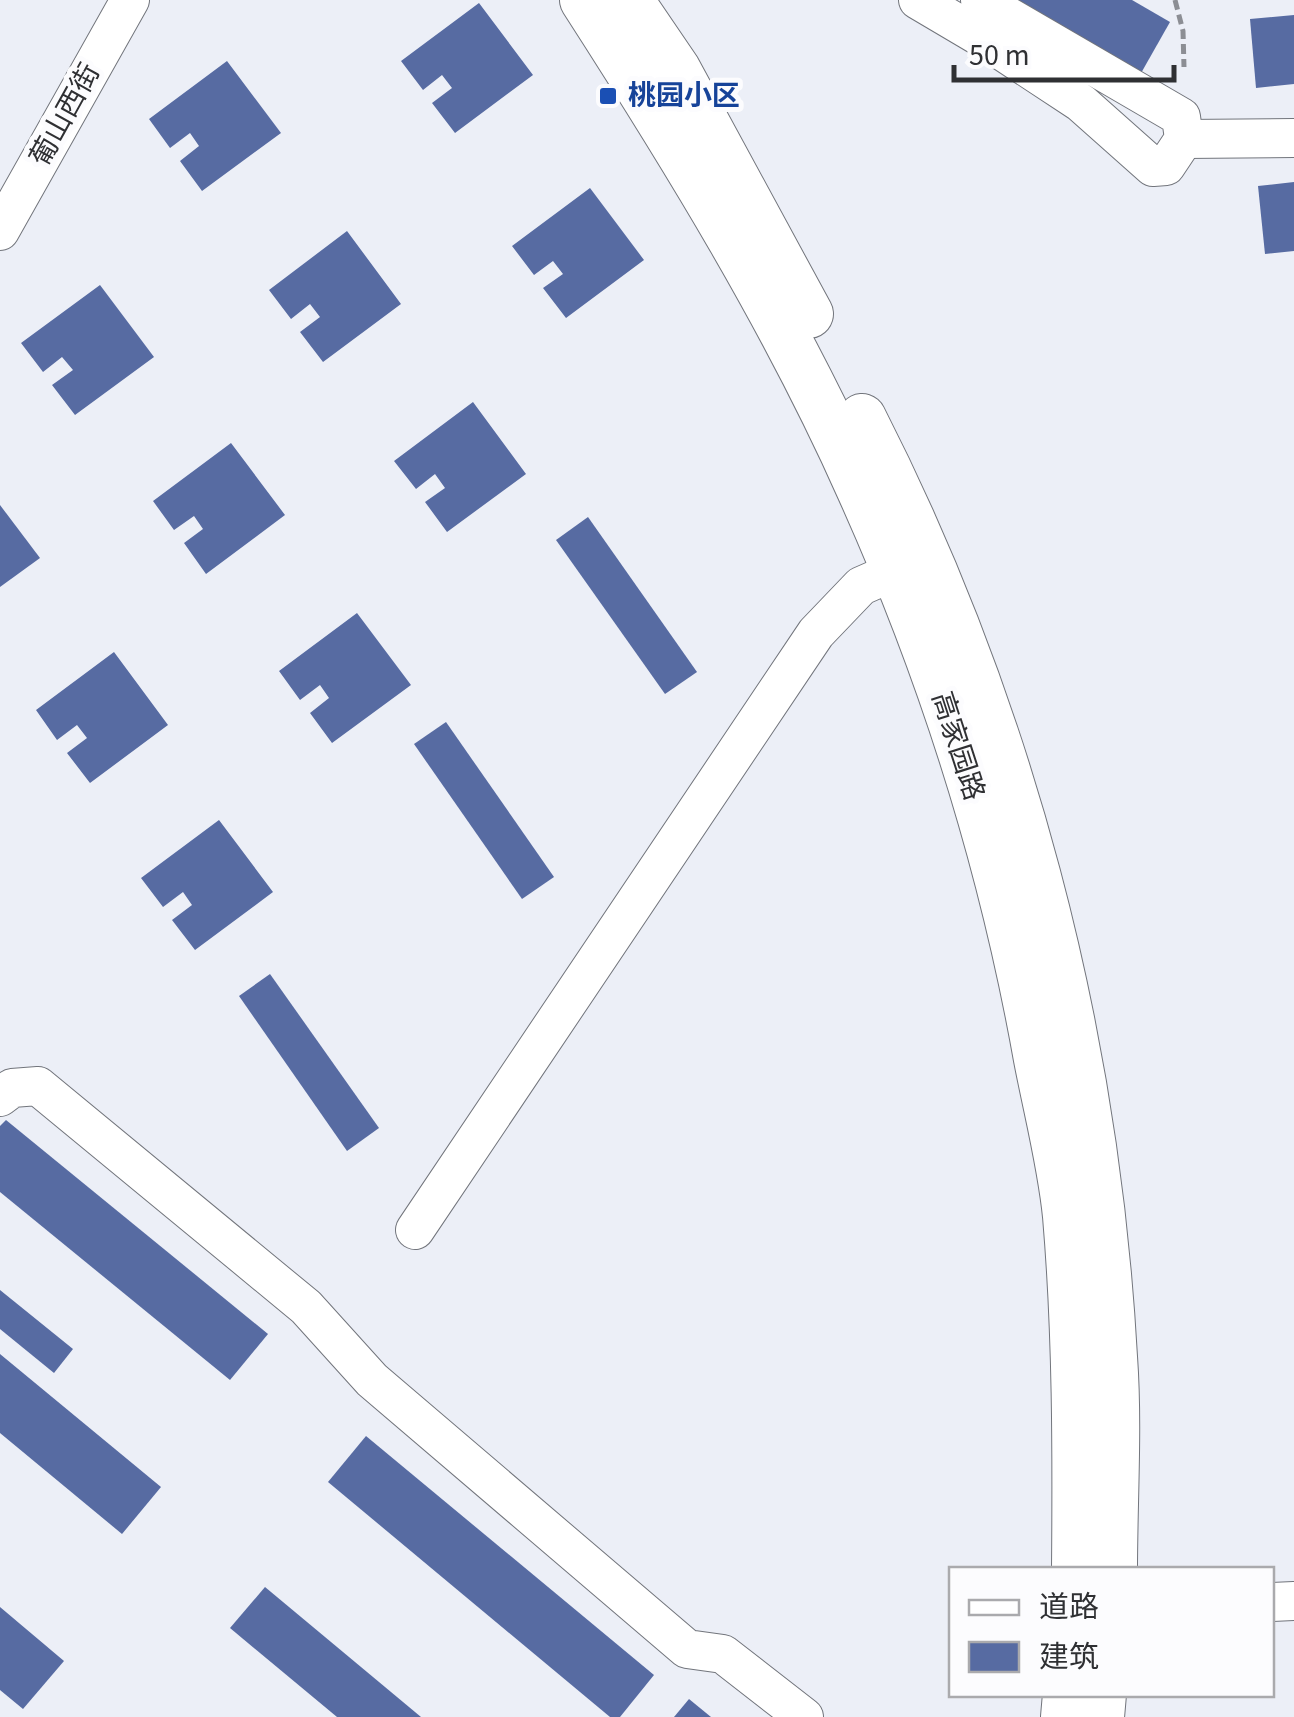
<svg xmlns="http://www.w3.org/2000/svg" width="1294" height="1717" font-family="'Source Sans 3','Noto Sans SC',sans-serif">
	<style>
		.building { fill: #576ba2 }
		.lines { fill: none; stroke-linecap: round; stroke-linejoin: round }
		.minor-casing { stroke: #72757c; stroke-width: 40 }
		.major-casing { stroke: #72757c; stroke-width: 50 }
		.path { stroke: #8c8e94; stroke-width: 5; stroke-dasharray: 10 5; stroke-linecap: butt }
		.minor { stroke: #fff; stroke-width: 38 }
		.major { stroke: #fff; stroke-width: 48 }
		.transit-dot { fill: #1a4fb4; stroke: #fcfcfe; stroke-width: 4 }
		.labels { text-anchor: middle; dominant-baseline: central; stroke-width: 10; stroke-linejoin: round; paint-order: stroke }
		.transit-label { font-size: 28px; font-weight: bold; fill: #164399; stroke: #fcfcfe; text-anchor: start }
		.street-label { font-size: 28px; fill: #2f3033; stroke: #fcfcfe }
	</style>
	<rect width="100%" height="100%" fill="#eceff7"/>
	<g class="building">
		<path d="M996,0h136l38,22 -34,60z"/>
		<path d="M479,3l54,72 -78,58 -23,-30 20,-15 -10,-13 -19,15 -22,-29z"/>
		<path d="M1294,15v69l-38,4 -6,-69z"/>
		<path d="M227,61l54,72 -79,58 -22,-30 19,-15 -9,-13 -20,15 -21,-29z"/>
		<path d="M1294,182v69l-29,3 -7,-68z"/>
		<path d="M590,188l54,72 -78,58 -23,-30 20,-14 -10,-13 -19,14 -22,-29z"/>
		<path d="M347,231l54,73 -78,58 -23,-30 20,-15 -10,-13 -19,15 -22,-29z"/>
		<path d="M100,285l54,72 -79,58 -23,-30 21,-15 -11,-13 -19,15 -22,-29z"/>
		<path d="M473,402l53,72 -79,58 -22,-30 20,-14 -10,-14 -19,15 -22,-28z"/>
		<path d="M231,443l54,72 -79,59 -22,-31 19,-14 -9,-13 -20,14 -21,-29z"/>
		<path d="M0,505l40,53 -40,29z"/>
		<path d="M588,517l109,155 -32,22 -109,-154z"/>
		<path d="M357,613l54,72 -79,58 -22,-30 19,-15 -9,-13 -20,15 -21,-29z"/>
		<path d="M114,652l54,73 -78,58 -23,-30 20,-15 -10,-13 -20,15 -21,-30z"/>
		<path d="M446,722l108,155 -32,22 -108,-155z"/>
		<path d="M219,820l54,72 -78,58 -23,-30 20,-15 -9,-13 -20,15 -22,-29z"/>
		<path d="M270,974l109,154 -32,23 -108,-155z"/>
		<path d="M6,1120l262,214 -38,46 -230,-188v-66z"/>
		<path d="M0,1290l73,59 -19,24 -54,-44z"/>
		<path d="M0,1354l161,133 -39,47 -122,-101z"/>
		<path d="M366,1436l288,239 -34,42h-10l-282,-235z"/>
		<path d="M265,1587l156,130h-84l-107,-89z"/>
		<path d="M0,1607l64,54 -41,48 -23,-19z"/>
		<path d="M689,1699l22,18h-37z"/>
	</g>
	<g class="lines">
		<defs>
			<g id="minor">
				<path d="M918,0l66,39 97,64 72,64 13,-1 18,-27 -3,-22 -201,-117"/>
				<path d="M1184,139l110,-1"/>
				<path d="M0,231l130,-231"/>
				<path d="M0,1097l12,-9 26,-2 268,221 66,73 315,269 36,5 81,63"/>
				<path d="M415,1230l401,-597 45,-47 57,-25"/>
				<path d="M1272,1602l22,-1"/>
			</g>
			<g id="major">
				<path d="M584,0c101,157 201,319 277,490 82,182 142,373 177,569 10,52 24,105 29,157 10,117 10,236 9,354"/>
				<path d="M629,0l47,69 133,245"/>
				<path d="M862,418c148,290 233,614 251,939 5,70 0,142 0,213"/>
				<path d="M1065,1717l2,-23"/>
				<path d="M1100,1717l2,-23"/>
			</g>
		</defs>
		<use href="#minor" class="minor-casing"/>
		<use href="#major" class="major-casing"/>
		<path class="path" d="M1175,0l8,31 1,36"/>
		<use href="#minor" class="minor"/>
		<use href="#major" class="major"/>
	</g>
	<rect class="transit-dot" x="598" y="86" width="20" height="20" rx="5"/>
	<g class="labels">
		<g class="transit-label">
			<text x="628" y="96">桃园小区</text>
		</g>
		<g class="street-label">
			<text transform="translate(65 115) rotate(-61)">葡山西街</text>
			<text transform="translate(958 746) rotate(72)">高家园路</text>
		</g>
	</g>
	<rect x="949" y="1567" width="325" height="130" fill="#fcfcfe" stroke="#aaaaad" stroke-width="2.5"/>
	<rect x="969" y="1600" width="50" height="15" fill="#ffffff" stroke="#aaaaad" stroke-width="2.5"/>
	<text x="1039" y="1617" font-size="30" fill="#2f3033">道路</text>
	<rect x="969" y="1642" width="50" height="30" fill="#576ba2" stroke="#aaaaad" stroke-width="2.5"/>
	<text x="1039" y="1667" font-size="30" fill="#2f3033">建筑</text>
	<path d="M954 65v15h220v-15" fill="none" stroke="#2f3033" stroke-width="5"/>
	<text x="969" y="65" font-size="30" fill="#2f3033" stroke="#fcfcfe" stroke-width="8" paint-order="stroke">50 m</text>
</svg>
